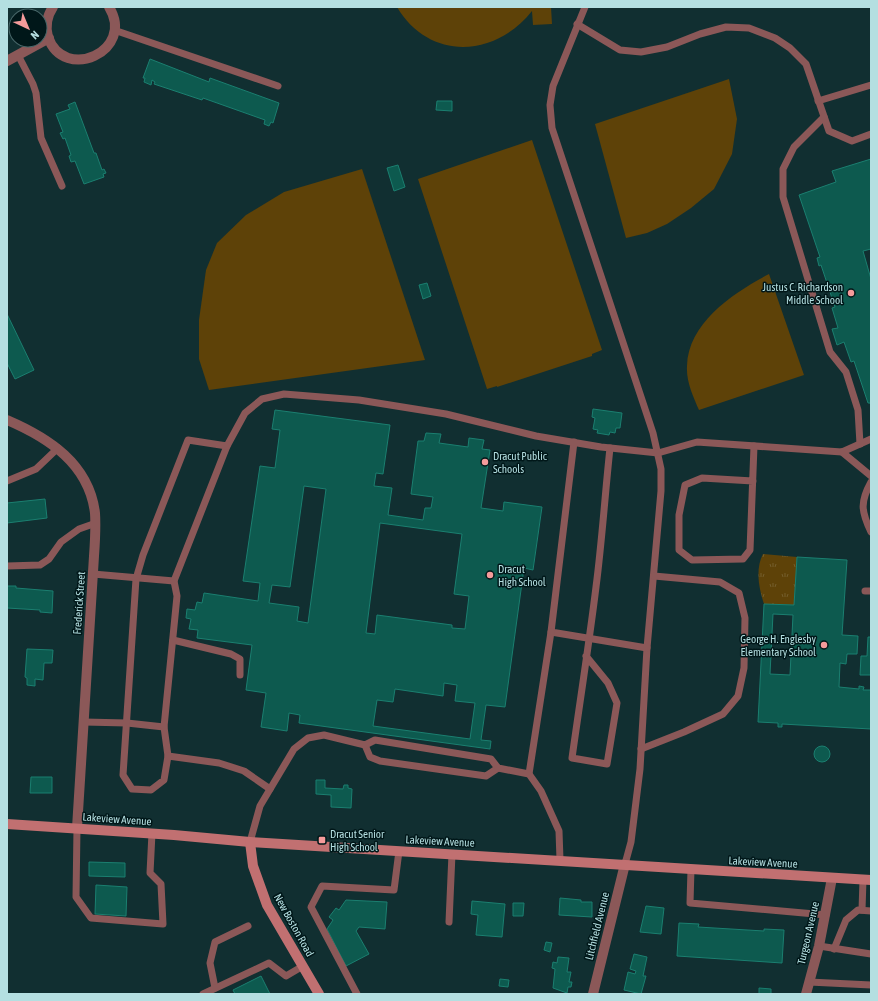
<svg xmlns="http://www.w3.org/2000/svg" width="878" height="1001" font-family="'Asap Condensed',sans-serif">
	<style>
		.park { fill: url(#park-tufts) }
		.pitch { fill: #5e4208 }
		.building { fill: #0d5a4f; stroke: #1b7f70; fill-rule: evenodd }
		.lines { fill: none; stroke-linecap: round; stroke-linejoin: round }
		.lane { stroke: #8b5858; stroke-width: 7 }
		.street { stroke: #8b5858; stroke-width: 10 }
		.secondary { stroke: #c17071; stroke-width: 10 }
		.poi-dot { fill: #f59b9b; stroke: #001719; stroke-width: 1.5 }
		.labels { text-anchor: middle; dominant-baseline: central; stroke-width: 3; stroke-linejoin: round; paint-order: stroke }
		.poi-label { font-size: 11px; fill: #b4dfe1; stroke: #001719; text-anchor: start }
		.street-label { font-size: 11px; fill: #b4dfe1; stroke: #001719 }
	</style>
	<defs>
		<pattern id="park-tufts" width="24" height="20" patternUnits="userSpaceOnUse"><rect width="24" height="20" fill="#5e4208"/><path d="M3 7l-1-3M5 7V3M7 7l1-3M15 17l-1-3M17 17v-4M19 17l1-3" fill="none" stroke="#735d2c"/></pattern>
	</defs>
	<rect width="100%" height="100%" fill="#112f31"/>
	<path class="park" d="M763,554l34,3 -3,48 -30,-1c-5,-15 -9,-35 -1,-50z"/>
	<g class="pitch">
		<path d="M397,7h154l1,17 -19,1 -1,-14c-37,47 -103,50 -135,-4z"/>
		<path d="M729,79l8,40 -5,35 -18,35 -23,19 -24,16 -20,9 -21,5 -31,-114z"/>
		<path d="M532,140l70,210 -10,4v2l-95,31v-1l-10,3 -69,-210z"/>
		<path d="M362,169l63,191 -216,30 -10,-31v-39l7,-50 11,-27 29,-28 38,-23z"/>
		<path d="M769,274l35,101 -105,35c-6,-14 -13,-29 -12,-44 1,-44 48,-74 82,-92z"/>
	</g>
	<g class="building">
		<path d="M150,59l59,23 1,-4 69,25 -6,20 -2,-1 -2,4 -5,-2 1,-4 -62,-22 -1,2 -48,-16 1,-2 -3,-2 -1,5 -7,-3 1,-4h-2z"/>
		<path d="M437,101h15v10l-16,-1z"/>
		<path d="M75,102l19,51h2l6,17 2,-1 2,4 -3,1 1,3 -20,7 -9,-23 -4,1 -2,-6 2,-1 -6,-17 -2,1 -3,-6 3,-1 -7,-18 14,-5 -2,-4z"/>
		<path d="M871,159v90l-8,2 8,28v126l-1,-2h-2l-14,-42 -3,1 -7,-20 -7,3 -5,-16 6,-1 -6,-20 3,-1 -14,-42 -2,1 -2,-8 3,-1 -21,-62 37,-13 -4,-11z"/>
		<path d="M398,165l7,22 -11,4 -7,-23z"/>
		<path d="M427,283l4,13 -8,3 -4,-14z"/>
		<path d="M7,314l27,56 -19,9 -8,-16z"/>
		<path d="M593,409l29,4 -2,15h-4l-1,5 -5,-1 -1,3 -12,-2 1,-3 -5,-1 2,-11 -3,-1z"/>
		<path d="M275,410l115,15 -7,49 -7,-1 -2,13 18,2 -4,27 35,5 2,-12h6l2,-11 -22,-3 7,-53h6l2,-8 15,1 -2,9 29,4 1,-9 15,2 -2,9 8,1 -9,58 22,3 1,-9 38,5 -9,63 -9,-2 -19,139 -19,-2 -5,35 10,1 -1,8 -191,-26 1,-8 -11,-2 -2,18 -26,-4 5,-34 -20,-3 6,-45 -55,-7 1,-8 -9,-1 2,-10 -5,-1 1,-9 8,1 2,-8 5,1 2,-10 54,8 2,-18 -17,-2 17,-115 15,2 5,-38 -8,-1zM304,486l22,3 -18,134 -11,-2 2,-14 -30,-4 3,-18 18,2zM380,523l82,11 -8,60 15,2 -4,33 -13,-1v-3l-75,-10 -2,19 -9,-1zM444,683l13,2 -2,16 20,2 -5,36 -97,-13 4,-26 16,2 2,-13 48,7z"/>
		<path d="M45,499l2,19 -40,5v-20z"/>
		<path d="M797,557l50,3 -5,75 16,1 -1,18h-10l-1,10 -6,-1 -1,24 20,2v-3l5,1 -1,3h8v39l-89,-5v3h-4v-4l-20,-1 6,-118 30,1zM773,614l20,1 -3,60 -20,-1z"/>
		<path d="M7,586h9v2l37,3 -1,22 -12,-1v-2l-33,-2z"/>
		<path d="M868,637h3v38h-11l1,-19h6z"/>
		<path d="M27,649l26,1 -1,13h-8l-1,17 -8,-1v7l-8,-1v-7l-2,-1z"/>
		<circle cx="822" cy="754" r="8"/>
		<path d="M31,777h21v16h-22z"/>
		<path d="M316,780h9v8l18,1 1,-4h4v3l4,1 -1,19 -20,-1v-12l-15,-1z"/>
		<path d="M89,862l36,1v14l-36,-1z"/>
		<path d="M96,885l31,2 -1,29 -31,-2z"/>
		<path d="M560,898l21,2v2h11v15l-33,-2z"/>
		<path d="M346,900l41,2 -2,27 -26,-2 -3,4 13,23 -23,12 -19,-37 6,-9 -4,-3 7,-9 3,2z"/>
		<path d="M472,901l33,3 -3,33 -26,-2 2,-20 -7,-1z"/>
		<path d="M513,903h11l-1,13h-10z"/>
		<path d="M646,906l18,2 -3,26 -21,-2z"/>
		<path d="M679,923l20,1 -1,3 66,4v-2l20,1 -2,33 -105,-7z"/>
		<path d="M546,942l6,1 -2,9 -6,-2z"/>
		<path d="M634,954l13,3 -4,19h3l-5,18 -17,-4 4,-18 7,2 1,-3 -6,-2z"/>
		<path d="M558,957l11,1 -2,14h4l-2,10h3l-1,5h-3l-1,6 -14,-5 2,-19 -3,-1 1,-6 4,1z"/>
		<path d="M261,976l9,18h-35l-2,-4z"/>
		<path d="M500,979l9,1 -1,7 -9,-1z"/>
		<path d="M759,988l12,1v5h-12z"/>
	</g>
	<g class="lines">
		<g class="lane">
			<path d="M585,7l-32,79 -3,19 2,23 101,305 8,36v22l-14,157 -7,121 -9,73 -6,22"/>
			<path d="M577,24l43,26 21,2 26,-5 33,-13 26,-7 23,1 26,10 15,10 16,16 23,67 23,10 19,-7"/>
			<path d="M114,30l164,56"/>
			<path d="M18,55l15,29 3,9 5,45 21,48"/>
			<path d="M818,101l53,-16"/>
			<path d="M824,117l-30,30 -11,22v28l47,155 16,20 12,38 2,34"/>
			<path d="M574,442l-23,190 96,16"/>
			<path d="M842,452l29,24"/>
			<path d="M7,481l29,-12 22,-21"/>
			<path d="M753,481l-51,-3 -17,7 -6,30v35l13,10 51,-1 7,-9 4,-104"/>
			<path d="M871,482c-11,20 -10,29 0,50"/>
			<path d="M7,566l33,-1 9,-6 12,-17 18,-13 17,-6"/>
			<path d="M93,574l81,7"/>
			<path d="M865,591h6"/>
			<path d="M173,640l58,14 9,5v16"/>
			<path d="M586,656l22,27 9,20 -10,61 -35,-6c8,-57 17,-114 24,-171 6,-46 9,-93 14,-139"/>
			<path d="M84,722l43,1 37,4"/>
			<path d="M365,745l5,12 10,4 106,15 12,-8"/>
			<path d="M641,749l43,-17 39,-18 15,-18 6,-28 1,-50 -6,-25 -19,-11 -66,-6"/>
			<path d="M168,756l-4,-29 13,-131 -3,-15 53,-135"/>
			<path d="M529,774l22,-142"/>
			<path d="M270,789l-26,-18 -25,-8 -51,-7 -4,24 -13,10 -19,-1 -9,-14 13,-196 7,-24 45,-115 39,6 18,-33 17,-14 22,-5 75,6 87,14 90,22 65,11 57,6 39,-11 145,10 29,-13"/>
			<path d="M77,828l-1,69 15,21 72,6 -2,-40 -11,-11 2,-40"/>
			<path d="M250,842l10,-36 34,-57 14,-11 16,-3 41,10 10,-5 116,19 7,9 31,6 12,17 18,40 1,29"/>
			<path d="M691,869l-1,34 136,12"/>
			<path d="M862,910l1,-30"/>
			<path d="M449,922l3,-68"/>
			<path d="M819,946l52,8"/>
			<path d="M834,949l12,-29 12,-10 13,1"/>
			<path d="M809,982l62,3"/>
			<path d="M215,988l-5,-25 5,-21 33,-16"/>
			<path d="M203,994l66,-31 17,13 17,-10"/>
			<path d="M357,994l-46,-87 11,-21 72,4 5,-39"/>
		</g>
		<g class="street">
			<path d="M53,7c-6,9 -8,19 -5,30 16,46 88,14 61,-30"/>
			<path d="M7,61l42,-23"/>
			<path d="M7,420c42,18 82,44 88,93 1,15 0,29 -1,43l-17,272"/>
			<path d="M593,994l32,-130"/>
			<path d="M806,994l13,-48 13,-68"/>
		</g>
		<g class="secondary">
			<path d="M7,824l167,11 76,7 621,38"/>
			<path d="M250,842l3,24 14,39 52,89"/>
		</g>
	</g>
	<g class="poi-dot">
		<circle cx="851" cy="293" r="4"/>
		<circle cx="485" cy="462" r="4"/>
		<circle cx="490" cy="575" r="4"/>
		<circle cx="824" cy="645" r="4"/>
		<rect x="318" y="836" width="8" height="8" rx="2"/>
	</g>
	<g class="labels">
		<g class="poi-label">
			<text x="843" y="287" text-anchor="end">Justus C. Richardson<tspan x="843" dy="13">Middle School</tspan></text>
			<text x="493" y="456">Dracut Public<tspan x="493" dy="13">Schools</tspan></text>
			<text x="498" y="569">Dracut<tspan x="498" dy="13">High School</tspan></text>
			<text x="816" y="639" text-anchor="end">George H. Englesby<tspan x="816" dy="13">Elementary School</tspan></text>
			<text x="330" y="834">Dracut Senior<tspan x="330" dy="13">High School</tspan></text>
		</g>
		<g class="street-label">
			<text transform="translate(79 603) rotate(-86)">Frederick Street</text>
			<text transform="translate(117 819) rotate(4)">Lakeview Avenue</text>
			<text transform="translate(440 841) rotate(3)">Lakeview Avenue</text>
			<text transform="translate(763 862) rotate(3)">Lakeview Avenue</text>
			<text transform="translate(294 925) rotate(61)">New Boston Road</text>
			<text transform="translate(597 926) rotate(-76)">Litchfield Avenue</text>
			<text transform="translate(808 933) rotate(-77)">Turgeon Avenue</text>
		</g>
	</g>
	<rect width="878" height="1001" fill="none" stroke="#b4dfe1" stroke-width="16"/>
	<g transform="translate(28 28) rotate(136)"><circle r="19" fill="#001719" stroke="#486769"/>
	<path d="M0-3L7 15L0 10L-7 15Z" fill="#f59b9b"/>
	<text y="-6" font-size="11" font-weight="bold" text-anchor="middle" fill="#b4dfe1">N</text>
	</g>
</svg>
